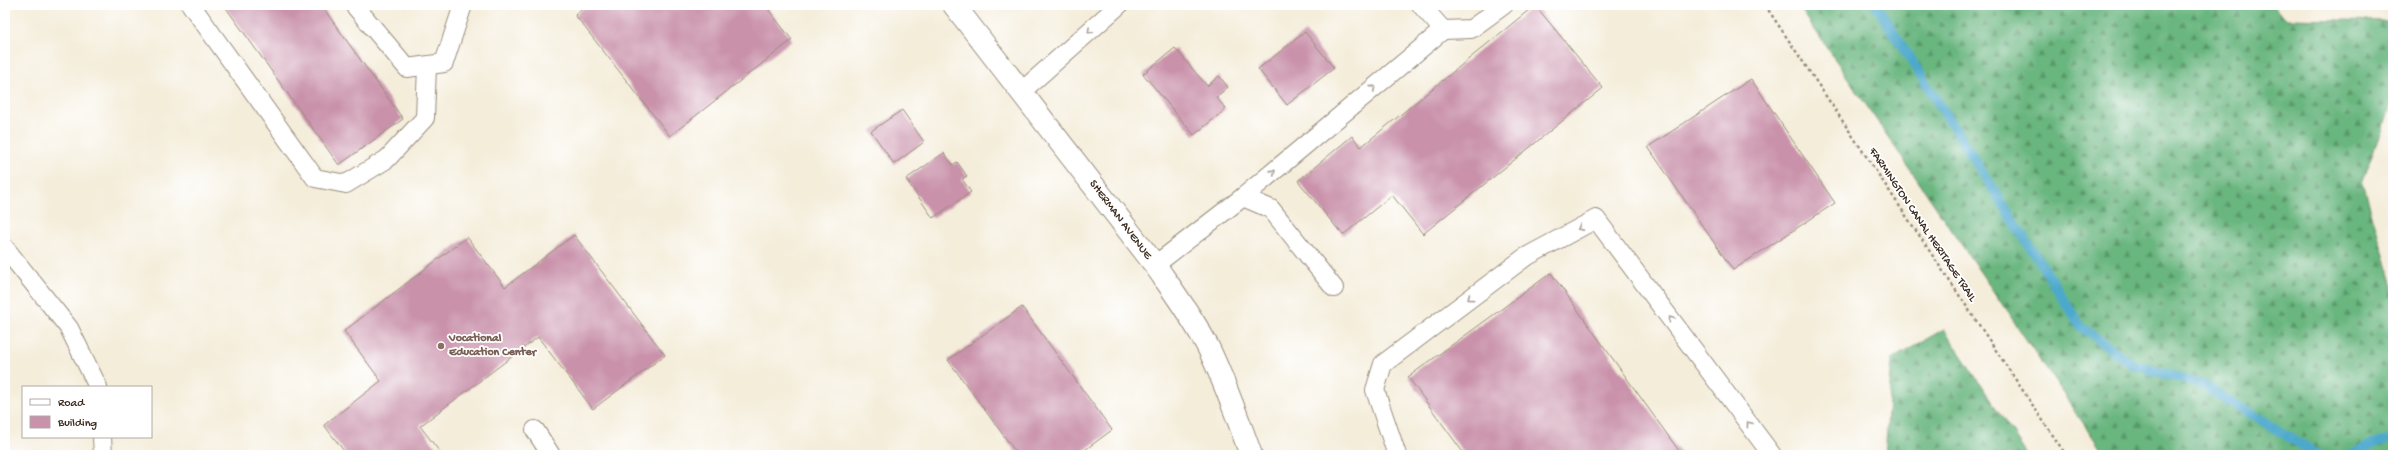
<svg xmlns="http://www.w3.org/2000/svg" width="2398" height="460" font-family="'Gochi Hand',sans-serif">
	<style>
		.forest { fill: url(#forest-firs); stroke: #52704e }
		.lines { fill: none; stroke-linecap: round; stroke-linejoin: round }
		.stream { stroke: #4ea9cc; stroke-width: 10 }
		.building { fill: #c992aa }
		.lane-casing { stroke: #988c7c; stroke-width: 20 }
		.secondary-casing { stroke: #988c7c; stroke-width: 24 }
		.path { stroke: #988c7c; stroke-width: 2.5; stroke-dasharray: 3 3; stroke-linecap: butt }
		.lane { stroke: #fff; stroke-width: 18 }
		.secondary { stroke: #fff; stroke-width: 22 }
		.oneway { stroke: #a79f9a }
		.education-dot { fill: #8d6e63; stroke: #fff; stroke-width: 1.5 }
		.labels { text-anchor: middle; dominant-baseline: central; stroke-width: 3.5; stroke-linejoin: round; paint-order: stroke }
		.street-label { font-size: 12px; fill: #3b2a1e; stroke: #fff }
		.education-label { font-size: 12px; font-weight: bold; fill: #785e54; stroke: #fff; text-anchor: start }
	</style>
	<defs>
		<pattern id="forest-firs" width="22" height="20" patternUnits="userSpaceOnUse"><rect width="22" height="20" fill="#69b67f"/><path d="M5 1l3.5 6h-7zM16 11l3.5 6h-7z" fill="#589467"/></pattern>
	</defs>
	<rect width="100%" height="100%" fill="#fff"/>
	<filter id="ink" filterUnits="userSpaceOnUse"><feTurbulence type="fractalNoise" baseFrequency=".025" numOctaves="2"/><feDisplacementMap in="SourceGraphic" scale="8" xChannelSelector="R" yChannelSelector="G"/><feConvolveMatrix kernelMatrix="1 2 1 2 8 2 1 2 1" color-interpolation-filters="sRGB"/></filter>
	<filter id="wash" filterUnits="userSpaceOnUse"><feTurbulence type="fractalNoise" baseFrequency=".012" numOctaves="4" result="noise"/><feDisplacementMap in="SourceGraphic" scale="16" xChannelSelector="R" yChannelSelector="G"/><feGaussianBlur stdDeviation="0.9" result="paint"/><feColorMatrix in="noise" values="0 0 0 0 0 0 0 0 0 0 0 0 0 0 0 0 0 1.4 0 .05"/><feComposite in="paint" operator="in"/></filter>
	<g filter="url(#wash)">
		<rect width="100%" height="100%" fill="#f4edda"/>
		<g class="forest">
			<path d="M1798,5h474l15,14 106,2v80l-31,79 31,106v169h-288z"/>
			<path d="M1944,329l83,126h-142l7,-96z"/>
		</g>
		<g class="lines">
			<g class="stream">
				<path d="M1876,5l205,322 52,38 68,19 118,71"/>
				<path d="M2348,455l45,-19"/>
			</g>
		</g>
		<g id="blocks">
			<g class="building">
				<path d="M224,5h97l82,114 -64,46z"/>
				<path d="M587,5h178l27,35 -122,96 -95,-121z"/>
				<path d="M1535,5l68,83 -180,146 -31,-39 -49,40 -45,-54 54,-45 9,11z"/>
				<path d="M1305,32l29,36 -47,37 -29,-36z"/>
				<path d="M1175,48l32,38 12,-10 9,11 -12,10 10,12 -32,26 -51,-61z"/>
				<path d="M1751,79l84,124 -102,67 -85,-123z"/>
				<path d="M902,110l22,32 -30,22 -23,-33z"/>
				<path d="M944,153l9,12 4,-3 10,14 -5,3 9,13 -38,26 -27,-39z"/>
				<path d="M574,235l91,120 -72,54 -55,-72 -118,89 22,29h-95l-23,-30 57,-44 -37,-50 123,-94 38,50z"/>
				<path d="M1551,273l131,182h-217l-57,-78z"/>
				<path d="M1022,307l90,123 -34,25h-60l-70,-95z"/>
			</g>
		</g>
	</g>
	<g filter="url(#ink)">
		<use href="#blocks" fill-opacity="0" stroke="#988c7c" stroke-width="1"/>
		<g class="lines">
			<defs>
				<g id="lane">
					<path d="M191,5l124,173 31,6 41,-25 38,-41 2,-52"/>
					<path d="M354,5l53,63 37,-5 19,-58"/>
					<path d="M1421,5l22,25 28,-1 33,-24"/>
					<path d="M1021,92l98,-87"/>
					<path d="M1243,197l200,-167"/>
					<path d="M5,248l64,80 29,59"/>
					<path d="M1155,265l88,-68 28,12 63,79"/>
					<path d="M535,430l16,25"/>
					<path d="M102,437l1,18"/>
					<path d="M1397,455l-22,-65 8,-26 141,-106 72,-39 176,236"/>
				</g>
				<path id="secondary" d="M954,5l201,260c18,26 38,53 53,82 17,35 30,72 43,108"/>
			</defs>
			<use href="#lane" class="lane-casing"/>
			<use href="#secondary" class="secondary-casing"/>
			<path class="path" d="M1765,5l301,450"/>
			<use href="#lane" class="lane"/>
			<use href="#secondary" class="secondary"/>
		</g>
		<defs><path id="oneway-chevron" d="M-2-3.5L2.5 0L-2 3.5" fill="none" stroke-width="1.6" stroke-linecap="round" stroke-linejoin="round"/></defs>
		<g class="oneway">
			<use href="#oneway-chevron" transform="translate(1090 31) rotate(138)"/>
			<use href="#oneway-chevron" transform="translate(1373 88) rotate(-40)"/>
			<use href="#oneway-chevron" transform="translate(1273 172) rotate(-40)"/>
			<use href="#oneway-chevron" transform="translate(1580 228) rotate(152)"/>
			<use href="#oneway-chevron" transform="translate(1470 298) rotate(143)"/>
			<use href="#oneway-chevron" transform="translate(1671 319) rotate(-127)"/>
			<use href="#oneway-chevron" transform="translate(1749 424) rotate(-127)"/>
		</g>
	</g>
	<circle class="education-dot" cx="441" cy="346" r="4"/>
	<g class="labels">
		<g class="street-label">
			<text transform="translate(1120 220) rotate(53)">SHERMAN AVENUE</text>
			<text transform="translate(1922 225) rotate(56)">FARMINGTON CANAL HERITAGE TRAIL</text>
		</g>
		<g class="education-label">
			<text x="449" y="339">Vocational<tspan x="449" dy="14">Education Center</tspan></text>
		</g>
	</g>
	<rect width="2398" height="460" fill="none" stroke="#fff" stroke-width="20"/>
	<rect x="22" y="386" width="130" height="52" fill="#ffffff" stroke="#b1aaa5"/>
	<rect x="30" y="399" width="20" height="6" fill="#ffffff" stroke="#b1aaa5"/>
	<text x="58" y="406" font-size="12" fill="#3b2a1e">Road</text>
	<rect x="30" y="416" width="20" height="12" fill="#c992aa" stroke="#b1aaa5"/>
	<text x="58" y="426" font-size="12" fill="#3b2a1e">Building</text>
</svg>
